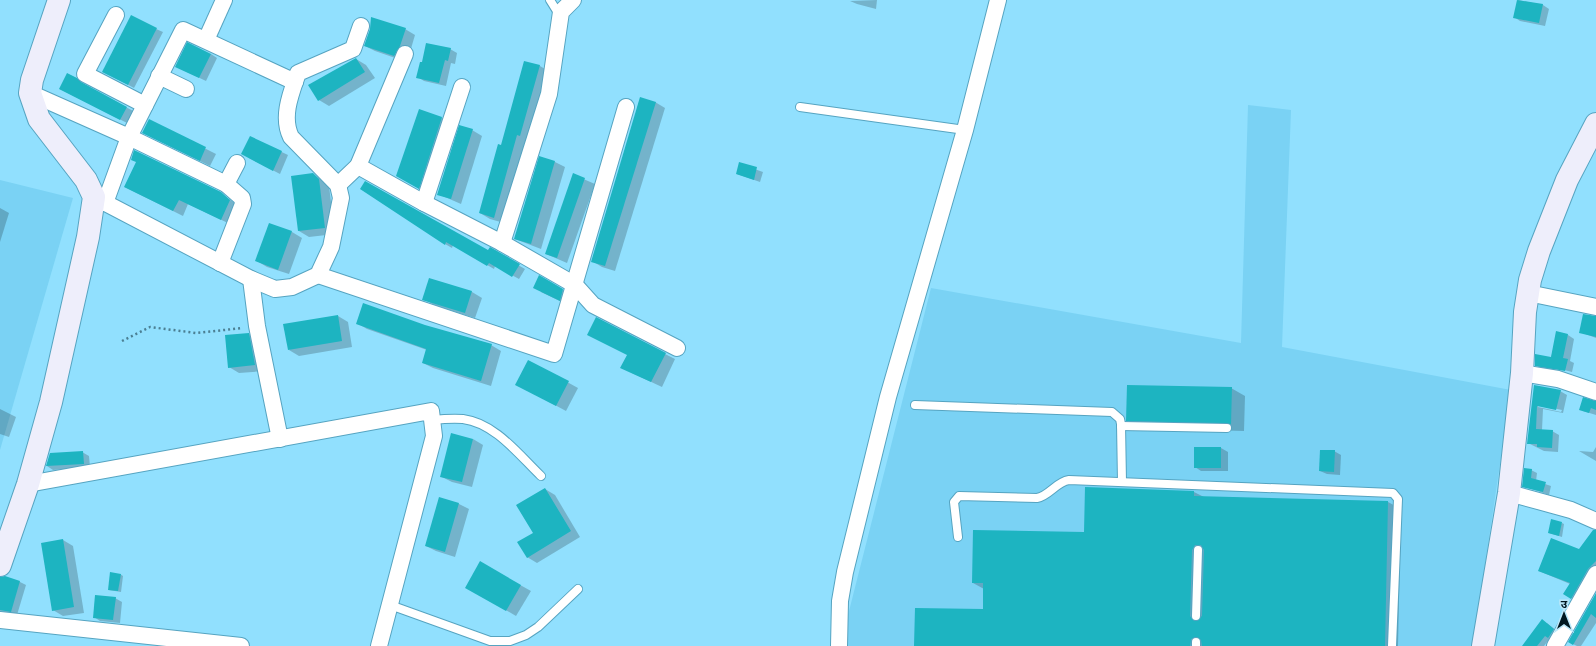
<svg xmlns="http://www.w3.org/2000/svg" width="1596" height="646" font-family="'Archivo Narrow','Noto Sans Devanagari',sans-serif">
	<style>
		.built { fill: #7ad2f4 }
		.shadow { fill: #0003; fill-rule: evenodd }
		.building { fill: #1db4c1; fill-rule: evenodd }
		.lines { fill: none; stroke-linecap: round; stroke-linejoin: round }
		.lane-casing { stroke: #56a4c1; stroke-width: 10 }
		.street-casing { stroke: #56a4c1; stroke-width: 18 }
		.secondary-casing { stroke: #56a4c1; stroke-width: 24 }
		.path { stroke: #4b7f93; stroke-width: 2.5; stroke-dasharray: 2 3; stroke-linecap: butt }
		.lane { stroke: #fff; stroke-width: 8 }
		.street { stroke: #fff; stroke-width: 16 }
		.secondary { stroke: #eeeefb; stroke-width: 22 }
	</style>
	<rect width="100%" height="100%" fill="#91e0fe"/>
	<g class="built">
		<path d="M1248,105l43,5 -9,237 229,43 -38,256h-627v-23l85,-335 310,55z"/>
		<path d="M0,180l73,18 -73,252z"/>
	</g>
	<g class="shadow">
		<path d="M877,0l-1,9 -19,-5 -7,-3z"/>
		<path d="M1518,0l25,5 6,4 -4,17 -25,-5 -6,-4z"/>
		<path d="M156,29l7,3 -29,56 -24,-13z"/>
		<path d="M405,29l10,6 -5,17 -6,9 -29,-10 -10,-5z"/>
		<path d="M450,49l7,4 -2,11 -4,-1 -5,23 -22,-5 -6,-4z"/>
		<path d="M211,54l6,4 -11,23 -23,-11z"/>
		<path d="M356,59l10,6 9,13 -46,28 -10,-6z"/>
		<path d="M525,62l15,4 10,6 -46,151 -14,-4 -10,-6 22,-67z"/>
		<path d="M76,79l14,9 47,25 -6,12 -71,-36z"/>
		<path d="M655,102l10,6 -50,163 -13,-4 -10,-6z"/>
		<path d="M420,110l22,8 10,5 -23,71 -32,-18z"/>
		<path d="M149,120l67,34 -6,12 -57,-28z"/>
		<path d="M472,130l10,6 -21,68 -23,-10z"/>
		<path d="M250,137l38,18 -8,19 -31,-16z"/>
		<path d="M540,157l15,5 10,5 -24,82 -26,-10z"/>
		<path d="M740,164l23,8 -3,10 -23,-8z"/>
		<path d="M313,174l16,12 6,48 -26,3 -10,-6z"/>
		<path d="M574,175l21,9 -28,79 -21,-9z"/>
		<path d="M125,187l95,6 19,13 -9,18 -42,-20 -5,12z"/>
		<path d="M361,189l127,62 2,-2 35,20 -6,10 -24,-13 -1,3 -41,-24 -1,3 -7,-4z"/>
		<path d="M0,208l9,5 -9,29z"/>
		<path d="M270,224l22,8 10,6 -13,36 -22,-7 -10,-6z"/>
		<path d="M540,277l29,17 -3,10 -25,-12z"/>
		<path d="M430,279l42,13 10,6 -7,20 -41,-13 -10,-6z"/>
		<path d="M338,316l10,6 4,25 -53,9 -10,-6z"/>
		<path d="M1596,317v21l-16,-6z"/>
		<path d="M357,323l68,3 66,19 10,6 -10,35 -58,-18 -10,-5 4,-13 -60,-21z"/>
		<path d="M1557,333l11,2 6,4 -4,22 4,2 -2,9 -16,-4 -1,3 -13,-2 -6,-4 15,-7z"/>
		<path d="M249,334l10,6 6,31 -26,2 -10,-6z"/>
		<path d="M665,354l10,5 -13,28 -30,-14z"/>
		<path d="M529,361l49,27 -12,23 -39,-21z"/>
		<path d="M1535,386l25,5 7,4 -4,18 -20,-4 -1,21 10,1 7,4 -1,17 -14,-1 -16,-8zM1538,405l24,5 -1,2 -23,-5z"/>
		<path d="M1231,388l14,8 -1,35 -103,-3 -14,-8z"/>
		<path d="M1596,402v13l-13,-4z"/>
		<path d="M0,409l16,8 -7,20 -9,-3z"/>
		<path d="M473,439l10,6 -11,42 -20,-5 -10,-5z"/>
		<path d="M1596,447v14l-17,-10 14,1z"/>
		<path d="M1195,448h26l7,4v19h-27l-6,-4z"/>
		<path d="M1334,451l7,4 -1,20 -13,-1 -7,-3z"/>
		<path d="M82,452l7,4 1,11 -37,3 -6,-4 3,-12z"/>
		<path d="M1531,470l6,3 -1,8 15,5 -2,9 -26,-9z"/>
		<path d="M545,489l10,6 25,42 -43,26 -10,-6z"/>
		<path d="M1194,492l10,5 184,5 13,7 -3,137h-483l69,-36v-21l-11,-6 112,-50z"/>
		<path d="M440,498l19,6 10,5 -14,48 -19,-6 -10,-5z"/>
		<path d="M1562,523l2,1 -2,13 -13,-4z"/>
		<path d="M1596,530v43l-18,29 -7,-4 -1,-14 -31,-13 41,-21z"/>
		<path d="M63,540l10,6 11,67 -21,3 -10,-6z"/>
		<path d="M480,563l51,28 -15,25 -50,-29z"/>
		<path d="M120,574l3,2 -2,16 -12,-2z"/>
		<path d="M0,578l20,4 6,3 -9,30 -17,-4z"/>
		<path d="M1596,595v28l-15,23h-4l-8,-4z"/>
		<path d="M115,598l7,4 -2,21 -20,-2 -6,-4z"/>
		<path d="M1547,623l11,9 -5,8 -3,-2 -6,8h-21z"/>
	</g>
	<g class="building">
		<path d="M1517,0l26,4 -4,19 -26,-5z"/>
		<path d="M131,15l26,13 -29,57 -26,-13z"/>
		<path d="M371,17l35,11 -6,18 -6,10 -30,-10 6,-17z"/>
		<path d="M187,42l24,12 -12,24 -24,-11z"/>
		<path d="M426,43l25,5 -3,13 -3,-1 -6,23 -23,-5 4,-16h2z"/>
		<path d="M356,58l9,14 -47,29 -10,-16z"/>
		<path d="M524,61l16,4 -20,71 -3,-1 -23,83 -15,-5 19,-69 3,1z"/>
		<path d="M67,73l10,5 4,4 46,25 -7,13 -61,-31z"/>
		<path d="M640,97l16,5 -51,164 -14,-4z"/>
		<path d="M419,109l23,8 -23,72 -23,-13z"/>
		<path d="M149,119l57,28 -6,14 -58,-28z"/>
		<path d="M459,125l14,4 -22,70 -14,-4z"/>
		<path d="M250,136l32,15 -9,20 -32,-17z"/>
		<path d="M134,150l87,42 9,8 -9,20 -42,-20 -6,11 -49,-24 12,-25 -5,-2z"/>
		<path d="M539,156l16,5 -24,83 -17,-5z"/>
		<path d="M739,162l18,5 -3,13 -18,-6z"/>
		<path d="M313,173l6,6 6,49 -27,3 -7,-55z"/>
		<path d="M573,173l12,5 -28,80 -12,-4z"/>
		<path d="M365,181l123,69 2,-3 30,17 -8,13 -23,-14 -2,3 -41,-24 -1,3 -85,-56z"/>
		<path d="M269,223l23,8 -14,39 -23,-9z"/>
		<path d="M539,275l24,14 -3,12 -27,-13z"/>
		<path d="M429,278l43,13 -7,22 -43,-13z"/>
		<path d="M363,303l62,22 67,19 -11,37 -59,-18 4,-14 -70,-25z"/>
		<path d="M1583,314l13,2v21l-17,-4z"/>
		<path d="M338,315l4,26 -54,9 -5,-26z"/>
		<path d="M596,317l70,36 -15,29 -31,-14 7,-13 -40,-20z"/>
		<path d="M1556,331l12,3 -5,24 5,1 -3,12 -30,-5v-12l16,3z"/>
		<path d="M249,333l6,32 -27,3 -3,-33z"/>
		<path d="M528,360l41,21 -13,25 -41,-21z"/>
		<path d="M1127,385l105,2 -1,37 -105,-3z"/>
		<path d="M1534,385l27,5 -5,20 -19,-4 -1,23 17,1 -1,18 -15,-1v-3h-10z"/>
		<path d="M1583,397l13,4v9l-5,-2 -2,5 -10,-3z"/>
		<path d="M451,433l22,6 -11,43 -22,-5z"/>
		<rect x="1194" y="447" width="27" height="21"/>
		<path d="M1320,450h15l-1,22 -15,-1z"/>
		<path d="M83,451l1,13 -38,2 4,-13z"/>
		<path d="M1524,468l8,1 -1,9 15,4 -3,10 -21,-5z"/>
		<path d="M1085,487l109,4v5l194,5 -3,145h-183l-1,-6 -5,-3 -5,2 -1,7h-276l1,-38 68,1v-26h-11l1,-53 111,2zM1195,545h6l3,5 -2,66 -6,5 -3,-1 -3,-4 2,-66z"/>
		<path d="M545,488l26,43 -44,27 -10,-16 16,-9 -17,-28z"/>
		<path d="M439,497l20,6 -14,49 -20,-6z"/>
		<path d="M1551,519l11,3 -3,14 -11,-3z"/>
		<path d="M1593,530h3v31l-8,8 -17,30 -8,-5 7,-11 -32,-12 13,-33 28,11z"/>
		<path d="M63,539l11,68 -22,4 -11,-68z"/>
		<path d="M480,561l41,24 -15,26 -41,-23z"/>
		<path d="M110,572l11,2 -3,17 -10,-1z"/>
		<path d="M5,576l15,5 -9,31 -11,-2v-33z"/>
		<path d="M1596,593v25l-5,-4 -18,31 -5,-3z"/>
		<path d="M95,595l21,2 -3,23 -20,-2z"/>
		<path d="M1542,619l12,10 -6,9 -3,-2 -8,10h-15z"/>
	</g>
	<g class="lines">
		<defs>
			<g id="lane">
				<path d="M550,0l10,16"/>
				<path d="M800,107l165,23"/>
				<path d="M915,405l197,7 8,7 1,5 1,58"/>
				<path d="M432,420c10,-1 21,-2 31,-1 32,4 56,36 78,57"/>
				<path d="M1121,426l106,2"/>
				<path d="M958,537l-4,-35 5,-6 78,2c12,-2 19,-16 32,-18l324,13 5,6 -6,147"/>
				<path d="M390,605l100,36h20l16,-6 12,-8 40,-38"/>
				<path d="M1196,616l2,-66"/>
				<path d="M1196,646v-4"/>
			</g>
			<g id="street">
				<path d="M116,15l-31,59 60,31"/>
				<path d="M206,40l18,-40"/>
				<path d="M159,76l27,13"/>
				<path d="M30,93l99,44 97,47 16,14 1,6 -23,59"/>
				<path d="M358,166l66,37 78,40 73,42 18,20 84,43"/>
				<path d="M226,184l11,-21"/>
				<path d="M338,185l20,-19 47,-112"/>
				<path d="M94,197l157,82 24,10 17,-2 26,-12 13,-28 10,-49 -3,-13 -47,-48c-10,-20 0,-44 7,-64l55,-24 8,-23"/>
				<path d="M105,203l24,-66 54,-107 112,52"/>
				<path d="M424,203l38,-116"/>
				<path d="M502,243l47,-149 12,-82 12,-12"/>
				<path d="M318,275l236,79 72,-247"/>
				<path d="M251,279l6,47 23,113"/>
				<path d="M1528,293l68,14"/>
				<path d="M1522,373l36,6 38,13"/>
				<path d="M28,484l403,-73 3,25 -55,210"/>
				<path d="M1509,493l62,17 25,11"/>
				<path d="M0,620l241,26"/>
				<path d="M839,646l1,-45 5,-29 43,-175 77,-267 33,-130"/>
				<path d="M1555,646l41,-72"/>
			</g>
			<g id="secondary">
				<path d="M0,565l28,-81 23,-82 37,-165 6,-40 -8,-17 -47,-61 -9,-26 2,-13 27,-80"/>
				<path d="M1483,646l26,-153 13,-120 3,-61 5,-32 9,-29 28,-71 29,-56"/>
			</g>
		</defs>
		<use href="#lane" class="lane-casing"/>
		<use href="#street" class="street-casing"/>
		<use href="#secondary" class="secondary-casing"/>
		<path class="path" d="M122,341l28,-14 46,6 47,-5"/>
		<use href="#lane" class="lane"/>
		<use href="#street" class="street"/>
		<use href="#secondary" class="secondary"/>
	</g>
	<g transform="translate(1564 614)" stroke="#bbe8fa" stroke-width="3" paint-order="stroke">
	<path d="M0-3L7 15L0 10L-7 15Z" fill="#011821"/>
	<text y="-6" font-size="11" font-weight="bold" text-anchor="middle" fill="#011821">उ</text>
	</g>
</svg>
